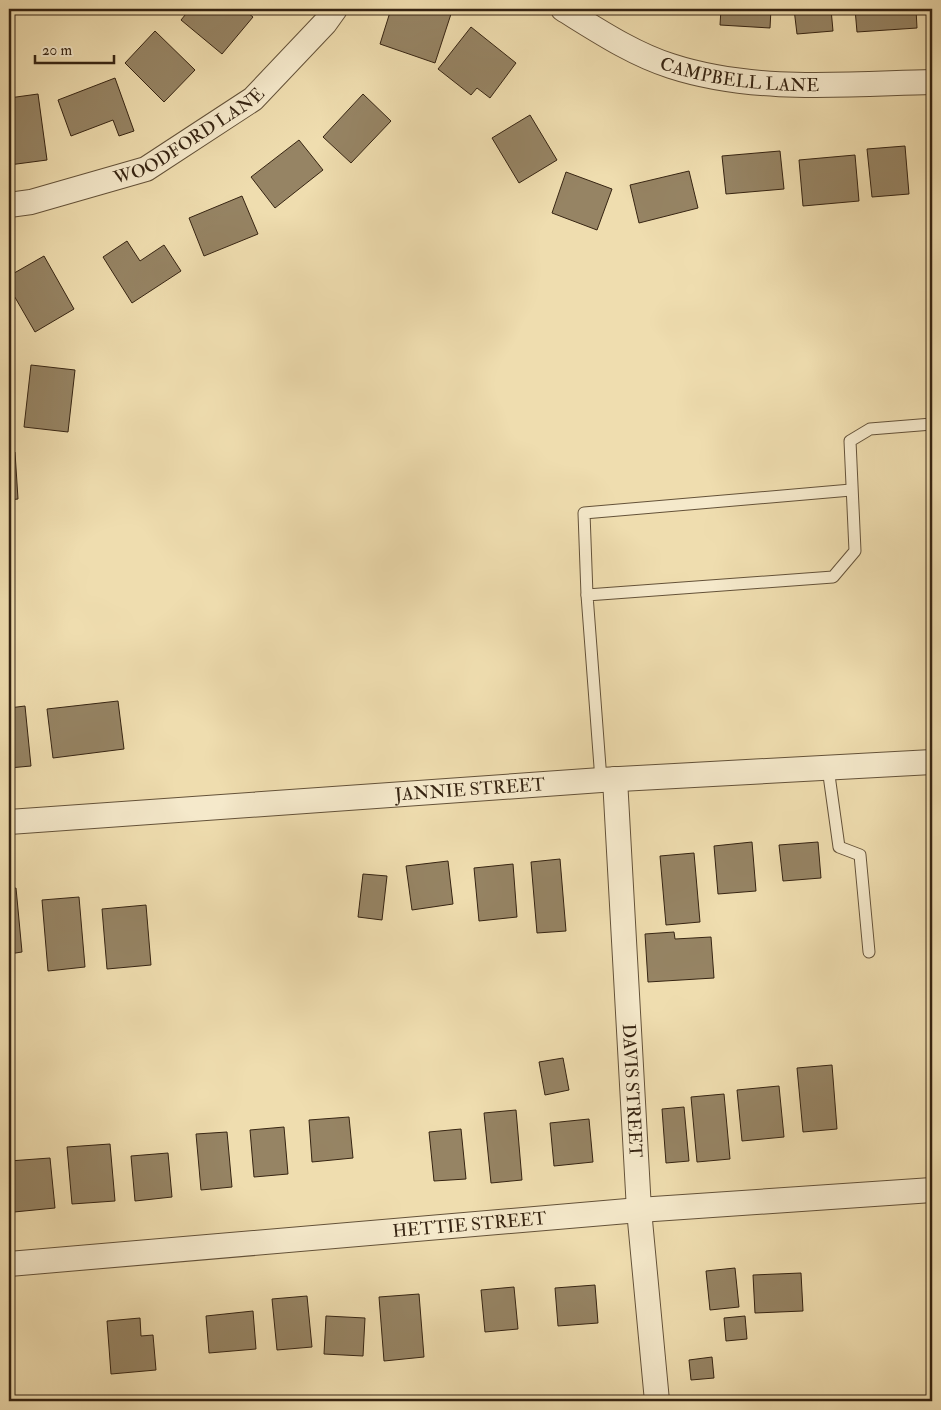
<svg xmlns="http://www.w3.org/2000/svg" width="941" height="1410" font-family="'IM FELL Double Pica',serif">
	<style>
		.building { fill: #968464; stroke: #362412 }
		.lines { fill: none; stroke-linecap: round; stroke-linejoin: round }
		.service-casing { stroke: #645239; stroke-width: 13 }
		.minor-casing { stroke: #645239; stroke-width: 26 }
		.service { stroke: #f5e9cb; stroke-width: 11 }
		.minor { stroke: #f5e9cb; stroke-width: 24 }
		.labels { text-anchor: middle; dominant-baseline: central; stroke-width: 5; stroke-linejoin: round; paint-order: stroke }
		.street-label { font-size: 18px; fill: #362412; stroke: #f5e9cb }
	</style>
	<rect width="100%" height="100%" fill="#efddaf"/>
	<filter id="stains"><feTurbulence type="fractalNoise" baseFrequency=".004" numOctaves="4"/><feColorMatrix values="0 0 0 0 .2 0 0 0 0 .09 0 0 0 0 .02 0 0 0 .5 -.17"/></filter>
	<radialGradient id="worn" r=".72"><stop offset=".6" stop-color="#630" stop-opacity="0"/><stop offset="1" stop-color="#630" stop-opacity=".3"/></radialGradient>
	<g class="building">
		<path d="M190,9h53l10,8 -31,37 -41,-34z"/>
		<path d="M391,9h44l16,5 -16,49 -55,-19z"/>
		<path d="M721,9h50l-1,19 -50,-3z"/>
		<path d="M794,9h37l2,22 -36,3z"/>
		<path d="M855,9h61l1,19 -60,4z"/>
		<path d="M471,27l45,36 -26,35 -13,-10 -6,7 -33,-26z"/>
		<path d="M155,31l40,39 -31,32 -39,-39z"/>
		<path d="M115,78l19,53 -15,5 -6,-16 -42,16 -13,-36z"/>
		<path d="M38,94l9,66 -38,5v-67z"/>
		<path d="M363,94l28,27 -40,42 -28,-26z"/>
		<path d="M530,115l27,45 -38,23 -27,-45z"/>
		<path d="M299,140l24,30 -48,38 -24,-31z"/>
		<path d="M905,146l4,48 -37,3 -5,-48z"/>
		<path d="M780,151l4,38 -58,5 -4,-38z"/>
		<path d="M855,155l4,46 -56,5 -4,-46z"/>
		<path d="M689,171l9,37 -59,15 -9,-38z"/>
		<path d="M566,172l46,17 -15,41 -45,-17z"/>
		<path d="M242,196l16,38 -54,22 -15,-38z"/>
		<path d="M127,241l13,20 24,-16 17,26 -49,32 -29,-46z"/>
		<path d="M44,256l30,53 -39,23 -26,-45v-11z"/>
		<path d="M31,365l44,5 -7,62 -44,-5z"/>
		<path d="M15,452l3,47 -9,1v-47z"/>
		<path d="M118,701l6,48 -71,9 -6,-49z"/>
		<path d="M25,706l6,60 -22,2v-60z"/>
		<path d="M752,842l4,49 -38,3 -4,-48z"/>
		<path d="M818,842l3,36 -38,3 -4,-36z"/>
		<path d="M694,853l6,69 -34,3 -6,-69z"/>
		<path d="M560,859l6,72 -29,2 -6,-71z"/>
		<path d="M448,861l5,43 -41,6 -6,-44z"/>
		<path d="M513,864l4,53 -38,4 -5,-53z"/>
		<path d="M363,874l24,2 -5,44 -24,-3z"/>
		<path d="M16,888l6,64 -13,2v-65z"/>
		<path d="M79,897l6,70 -37,4 -6,-71z"/>
		<path d="M146,905l5,60 -44,4 -5,-60z"/>
		<path d="M674,932l1,7 36,-2 3,41 -66,4 -3,-48z"/>
		<path d="M563,1058l6,32 -24,5 -6,-33z"/>
		<path d="M832,1065l5,64 -34,3 -6,-64z"/>
		<path d="M779,1086l5,51 -42,4 -5,-51z"/>
		<path d="M724,1094l6,65 -33,3 -6,-65z"/>
		<path d="M684,1107l5,54 -23,2 -4,-54z"/>
		<path d="M516,1110l6,70 -31,3 -7,-70z"/>
		<path d="M349,1117l4,41 -41,4 -3,-42z"/>
		<path d="M589,1119l4,43 -39,4 -4,-43z"/>
		<path d="M284,1127l4,47 -34,3 -4,-47z"/>
		<path d="M461,1129l5,50 -32,2 -5,-49z"/>
		<path d="M227,1132l5,55 -31,3 -5,-56z"/>
		<path d="M110,1144l5,57 -43,3 -5,-57z"/>
		<path d="M168,1153l4,44 -37,4 -4,-45z"/>
		<path d="M50,1158l5,50 -41,4 -5,-51z"/>
		<path d="M735,1268l4,39 -29,3 -4,-39z"/>
		<path d="M801,1273l2,38 -48,2 -2,-38z"/>
		<path d="M595,1285l3,38 -40,3 -3,-38z"/>
		<path d="M514,1287l4,42 -33,3 -4,-42z"/>
		<path d="M419,1294l5,63 -40,4 -5,-64z"/>
		<path d="M307,1296l5,51 -35,3 -5,-51z"/>
		<path d="M253,1311l3,38 -47,4 -3,-37z"/>
		<path d="M326,1316l39,2 -2,38 -39,-2z"/>
		<path d="M745,1316l2,23 -21,2 -2,-23z"/>
		<path d="M140,1318l1,18 12,-1 3,35 -45,4 -4,-53z"/>
		<path d="M712,1357l2,21 -23,2 -2,-20z"/>
	</g>
	<g class="lines">
		<defs>
			<g id="service">
				<path d="M587,595l-3,-82 267,-23"/>
				<path d="M828,768l11,79 21,8 9,97"/>
				<path d="M601,780l-14,-185 246,-18 22,-26 -5,-110 20,-12 62,-5"/>
			</g>
			<g id="minor">
				<path id="s1" d="M563,9c34,21 70,45 108,57 83,27 175,18 261,16"/>
				<path id="s2" d="M9,205l22,-3 115,-33 107,-70 72,-76 10,-14"/>
				<path id="s3" d="M615,779l24,431 18,191"/>
				<path id="s4" d="M9,822l592,-42 331,-18"/>
				<path id="s5" d="M9,1264l630,-54 293,-20"/>
			</g>
		</defs>
		<use href="#service" class="service-casing"/>
		<use href="#minor" class="minor-casing"/>
		<use href="#service" class="service"/>
		<use href="#minor" class="minor"/>
	</g>
	<g class="labels">
		<g class="street-label">
			<text stroke="none"><textPath href="#s1" startOffset="192">CAMPBELL LANE</textPath></text>
			<text stroke="none"><textPath href="#s2" startOffset="195">WOODFORD LANE</textPath></text>
			<text stroke="none"><textPath href="#s4" startOffset="462">JANNIE STREET</textPath></text>
			<text stroke="none"><textPath href="#s3" startOffset="312">DAVIS STREET</textPath></text>
			<text stroke="none"><textPath href="#s5" startOffset="462">HETTIE STREET</textPath></text>
		</g>
	</g>
	<rect width="941" height="1410" fill="none" stroke="#efddaf" stroke-width="30"/>
	<rect x="10" y="10" width="921" height="1390" fill="none" stroke="#362412" stroke-width="2.5"/>
	<rect x="15" y="15" width="911" height="1380" fill="none" stroke="#362412"/>
	<path d="M35 55v8h79v-8" fill="none" stroke="#362412" stroke-width="2.5"/>
	<text x="42" y="55" font-size="15" fill="#362412" stroke="#f5e9cb" stroke-width="4" paint-order="stroke">20 m</text>
	<rect width="100%" height="100%" filter="url(#stains)"/>
	<rect width="100%" height="100%" fill="url(#worn)"/>
</svg>
